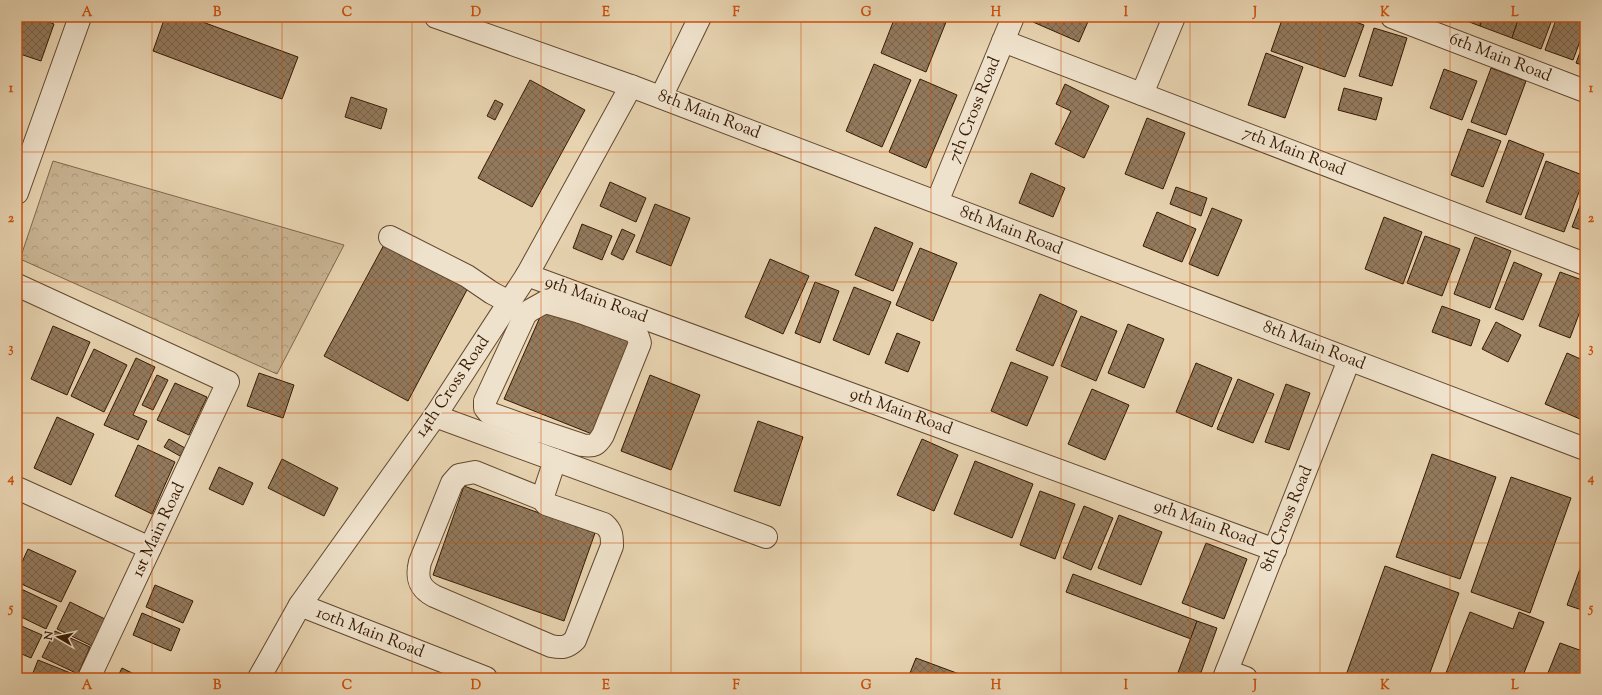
<svg xmlns="http://www.w3.org/2000/svg" width="1602" height="695" font-family="'Sorts Mill Goudy',serif">
	<style>
		.park { fill: url(#park-crowns); stroke: #80674b }
		.building { fill: url(#building-cross-hatch); stroke: #371a03 }
		.lines { fill: none; stroke-linecap: round; stroke-linejoin: round }
		.minor-casing { stroke: #63482e; stroke-width: 24 }
		.minor { stroke: #efe2cc; stroke-width: 22 }
		.grid { fill: none; stroke: #cd500b; stroke-width: 1; stroke-opacity: 0.55 }
		.labels { text-anchor: middle; dominant-baseline: central; stroke-width: 3.5; stroke-linejoin: round; paint-order: stroke }
		.street-label { font-size: 17px; fill: #371a03; stroke: #efe2cc }
		.neatline { fill: none; stroke: #cd500b; stroke-width: 1.5 }
		.grid-label { font-size: 13px; text-anchor: middle; font-weight: bold; fill: #cd500b }
	</style>
	<defs>
		<pattern id="park-crowns" width="20" height="18" patternUnits="userSpaceOnUse"><rect width="20" height="18" fill="#c9b493"/><path d="M2 6a3 3 0 1 1 6 0M12 15a3 3 0 1 1 6 0" fill="none" stroke="#ad9a7d"/></pattern>
		<pattern id="building-cross-hatch" width="8" height="8" patternUnits="userSpaceOnUse"><rect width="8" height="8" fill="#937a5d"/><path d="M0 0l8 8M0 8l8-8" fill="none" stroke="#79634b"/></pattern>
	</defs>
	<rect width="100%" height="100%" fill="#e7d3b0"/>
	<filter id="stains"><feTurbulence type="fractalNoise" baseFrequency=".005" numOctaves="4"/><feColorMatrix values="0 0 0 0 .2 0 0 0 0 .09 0 0 0 0 .02 0 0 0 .5 -.17"/></filter>
	<radialGradient id="worn" r=".72"><stop offset=".6" stop-color="#630" stop-opacity="0"/><stop offset="1" stop-color="#630" stop-opacity=".3"/></radialGradient>
	<path class="park" d="M53,161l291,84 -67,129 -257,-115z"/>
	<g class="building">
		<path d="M17,17h18l19,7 -13,37 -24,-8z"/>
		<path d="M165,17h24l109,40 -16,42 -129,-48z"/>
		<path d="M895,17h53l-22,55 -45,-19z"/>
		<path d="M1035,17h55l-11,25 -46,-20z"/>
		<path d="M1283,17h59l22,8 -19,52 -74,-26z"/>
		<path d="M1456,17h27l-3,9z"/>
		<path d="M1483,17h36l-7,21 -32,-12z"/>
		<path d="M1519,17h34l-12,32 -29,-11z"/>
		<path d="M1557,17h28v11l-12,32 -28,-10z"/>
		<path d="M1374,28l33,10 -15,48 -33,-10z"/>
		<path d="M1585,39v27l-9,-3z"/>
		<path d="M1266,53l37,14 -18,51 -37,-13z"/>
		<path d="M874,64l37,16 -29,67 -36,-16z"/>
		<path d="M1491,68l35,13 -20,54 -35,-13z"/>
		<path d="M1444,69l33,12 -15,39 -32,-12z"/>
		<path d="M920,79l37,16 -31,73 -37,-16z"/>
		<path d="M530,80l55,30 -53,97 -54,-29z"/>
		<path d="M1065,84l44,22 -25,52 -29,-14 16,-33 -15,-7z"/>
		<path d="M1344,88l38,10 -6,22 -38,-10z"/>
		<path d="M351,97l36,12 -6,20 -36,-12z"/>
		<path d="M495,100l8,4 -8,16 -8,-4z"/>
		<path d="M1147,118l38,15 -22,56 -38,-15z"/>
		<path d="M1468,129l33,12 -18,46 -32,-12z"/>
		<path d="M1509,140l35,14 -23,61 -35,-13z"/>
		<path d="M1546,161l39,15 -21,56 -39,-14z"/>
		<path d="M1031,173l34,15 -12,29 -34,-14z"/>
		<path d="M610,182l36,16 -10,24 -36,-16z"/>
		<path d="M1176,187l31,11 -6,18 -31,-12z"/>
		<path d="M1585,193v38l-13,-4z"/>
		<path d="M655,204l35,14 -19,48 -35,-14z"/>
		<path d="M1212,208l30,12 -24,56 -29,-12z"/>
		<path d="M1157,212l39,17 -14,33 -39,-16z"/>
		<path d="M1384,217l38,15 -19,52 -38,-15z"/>
		<path d="M582,224l30,12 -10,24 -29,-12z"/>
		<path d="M875,227l38,16 -20,48 -38,-16z"/>
		<path d="M622,229l13,6 -12,25 -12,-6z"/>
		<path d="M1425,236l35,13 -18,47 -35,-13z"/>
		<path d="M1475,237l36,14 -21,57 -36,-14z"/>
		<path d="M386,241l83,45 -61,115 -84,-45z"/>
		<path d="M920,248l37,15 -24,58 -37,-16z"/>
		<path d="M770,259l39,17 -26,58 -38,-17z"/>
		<path d="M1514,262l28,12 -19,46 -28,-11z"/>
		<path d="M1560,272l25,9v17l-15,40 -31,-12z"/>
		<path d="M815,282l24,9 -19,52 -25,-10z"/>
		<path d="M854,287l37,15 -22,53 -36,-15z"/>
		<path d="M1040,294l37,17 -24,55 -37,-16z"/>
		<path d="M1442,306l38,14 -9,26 -39,-14z"/>
		<path d="M544,308l88,31 -40,95 -88,-35z"/>
		<path d="M1081,316l36,15 -21,50 -35,-15z"/>
		<path d="M1496,322l25,13 -13,27 -26,-13z"/>
		<path d="M1128,324l36,15 -20,49 -36,-15z"/>
		<path d="M53,326l37,16 -23,53 -36,-16z"/>
		<path d="M897,333l23,9 -12,30 -23,-9z"/>
		<path d="M94,349l33,16 -23,47 -33,-16z"/>
		<path d="M1567,353l18,8v46l-5,12 -35,-15z"/>
		<path d="M136,358l19,9 -22,48 14,6 -9,19 -34,-15z"/>
		<path d="M1011,362l37,15 -21,49 -36,-15z"/>
		<path d="M1196,363l36,15 -20,49 -36,-15z"/>
		<path d="M259,373l35,12 -11,33 -36,-12z"/>
		<path d="M157,375l11,5 -15,30 -11,-5z"/>
		<path d="M650,375l50,20 -29,75 -50,-19z"/>
		<path d="M1238,379l36,15 -21,49 -36,-14z"/>
		<path d="M175,383l32,14 -18,38 -32,-15z"/>
		<path d="M1286,384l24,9 -21,57 -24,-8z"/>
		<path d="M1092,389l37,16 -24,55 -37,-16z"/>
		<path d="M57,417l37,17 -23,51 -37,-17z"/>
		<path d="M758,421l45,16 -23,69 -46,-15z"/>
		<path d="M169,439l16,9 -5,8 -16,-9z"/>
		<path d="M922,439l36,16 -24,56 -37,-16z"/>
		<path d="M138,445l37,17 -23,52 -37,-18z"/>
		<path d="M1432,454l64,23 -36,102 -64,-22z"/>
		<path d="M282,459l56,29 -14,28 -56,-28z"/>
		<path d="M975,461l58,23 -21,54 -58,-24z"/>
		<path d="M219,467l34,16 -10,22 -34,-16z"/>
		<path d="M1511,477l60,21 -41,115 -59,-21z"/>
		<path d="M464,486l131,47 -31,88 -131,-46z"/>
		<path d="M1040,491l35,13 -20,55 -35,-14z"/>
		<path d="M1084,506l29,12 -22,52 -28,-12z"/>
		<path d="M1119,515l43,17 -21,53 -43,-17z"/>
		<path d="M1206,543l41,16 -23,60 -42,-16z"/>
		<path d="M28,549l48,22 -15,31 -44,-20v-9z"/>
		<path d="M1585,555v56l-18,-6z"/>
		<path d="M1385,566l74,27 -31,85h-83z"/>
		<path d="M1073,574l124,47 -6,18 -125,-47z"/>
		<path d="M155,585l38,16 -10,22 -37,-16z"/>
		<path d="M17,587l40,19 -11,23 -29,-14z"/>
		<path d="M70,602l35,17 -13,27 -35,-17z"/>
		<path d="M1470,612l43,17 6,-17 25,10 -22,56h-78z"/>
		<path d="M142,613l38,16 -9,22 -38,-16z"/>
		<path d="M1197,621l20,7 -18,50h-23z"/>
		<path d="M17,624l25,11 -11,23 -14,-6z"/>
		<path d="M55,631l35,16 -12,27 -36,-17z"/>
		<path d="M1560,643l25,9v26h-39z"/>
		<path d="M916,658l54,20h-62z"/>
		<path d="M38,660l40,16v2h-47z"/>
		<path d="M122,668l20,10h-25z"/>
	</g>
	<g class="lines">
		<defs>
			<g id="minor">
				<path d="M436,17l195,69 954,363"/>
				<path d="M1392,17l193,74"/>
				<path d="M1003,41l582,223"/>
				<path d="M1142,94l32,-77"/>
				<path d="M661,97l39,-80"/>
				<path d="M17,193l63,-176"/>
				<path d="M937,202l76,-185"/>
				<path d="M390,237l77,39 25,17 17,9"/>
				<path d="M527,275l748,275"/>
				<path d="M17,285l211,97 -139,296"/>
				<path d="M435,416l331,121"/>
				<path d="M531,428l51,17c12,2 15,0 21,-10l37,-92 -2,-6 -3,-5 -55,-20"/>
				<path d="M524,448l7,-20 -42,-15 -4,-5v-7l40,-86 4,-4 16,-9 35,10 6,-15"/>
				<path d="M17,488l133,60"/>
				<path d="M542,499l-67,-27 -16,3 -7,8 -32,79c-4,16 -1,26 14,34l117,50c11,2 16,2 24,-6l37,-94c0,-10 0,-15 -8,-22l-58,-20 -4,-5 13,-39"/>
				<path d="M300,605l186,73"/>
				<path d="M1227,671l19,7"/>
				<path d="M259,678l41,-73 135,-189 92,-141 104,-189"/>
				<path d="M1224,678l125,-318"/>
			</g>
		</defs>
		<use href="#minor" class="minor-casing"/>
		<use href="#minor" class="minor"/>
	</g>
	<path class="grid" d="M152,17v661M282,17v661M412,17v661M541,17v661M671,17v661M801,17v661M931,17v661M1061,17v661M1190,17v661M1320,17v661M1450,17v661M17,152h1568M17,282h1568M17,413h1568M17,543h1568"/>
	<g class="labels">
		<g class="street-label">
			<text transform="translate(1500 58) rotate(21)">6th Main Road</text>
			<text transform="translate(975 110) rotate(-68)">7th Cross Road</text>
			<text transform="translate(709 115) rotate(21)">8th Main Road</text>
			<text transform="translate(1294 152) rotate(21)">7th Main Road</text>
			<text transform="translate(1011 231) rotate(21)">8th Main Road</text>
			<text transform="translate(596 300) rotate(20)">9th Main Road</text>
			<text transform="translate(1314 346) rotate(21)">8th Main Road</text>
			<text transform="translate(453 387) rotate(-56)">14th Cross Road</text>
			<text transform="translate(901 412) rotate(20)">9th Main Road</text>
			<text transform="translate(1287 519) rotate(-68)">8th Cross Road</text>
			<text transform="translate(1205 524) rotate(20)">9th Main Road</text>
			<text transform="translate(159 530) rotate(-65)">1st Main Road</text>
			<text transform="translate(370 633) rotate(21)">10th Main Road</text>
		</g>
	</g>
	<rect width="1602" height="695" fill="none" stroke="#e7d3b0" stroke-width="44"/>
	<g transform="translate(58 637) rotate(279)" stroke="#efe2cc" stroke-width="3" paint-order="stroke">
	<path d="M0-3L7 15L0 10L-7 15Z" fill="#371a03"/>
	<text y="-6" font-size="11" font-weight="bold" text-anchor="middle" fill="#371a03">N</text>
	</g>
	<rect x="22" y="22" width="1558" height="651" class="neatline"/>
	<g class="grid-label">
		<text x="87" y="16">A</text>
		<text x="217" y="16">B</text>
		<text x="347" y="16">C</text>
		<text x="476" y="16">D</text>
		<text x="606" y="16">E</text>
		<text x="736" y="16">F</text>
		<text x="866" y="16">G</text>
		<text x="996" y="16">H</text>
		<text x="1126" y="16">I</text>
		<text x="1255" y="16">J</text>
		<text x="1385" y="16">K</text>
		<text x="1515" y="16">L</text>
		<text x="11" y="92">1</text>
		<text x="1591" y="92">1</text>
		<text x="11" y="222">2</text>
		<text x="1591" y="222">2</text>
		<text x="11" y="352">3</text>
		<text x="1591" y="352">3</text>
		<text x="11" y="482">4</text>
		<text x="1591" y="482">4</text>
		<text x="11" y="612">5</text>
		<text x="1591" y="612">5</text>
		<text x="87" y="689">A</text>
		<text x="217" y="689">B</text>
		<text x="347" y="689">C</text>
		<text x="476" y="689">D</text>
		<text x="606" y="689">E</text>
		<text x="736" y="689">F</text>
		<text x="866" y="689">G</text>
		<text x="996" y="689">H</text>
		<text x="1126" y="689">I</text>
		<text x="1255" y="689">J</text>
		<text x="1385" y="689">K</text>
		<text x="1515" y="689">L</text>
	</g>
	<rect width="100%" height="100%" filter="url(#stains)"/>
	<rect width="100%" height="100%" fill="url(#worn)"/>
</svg>
